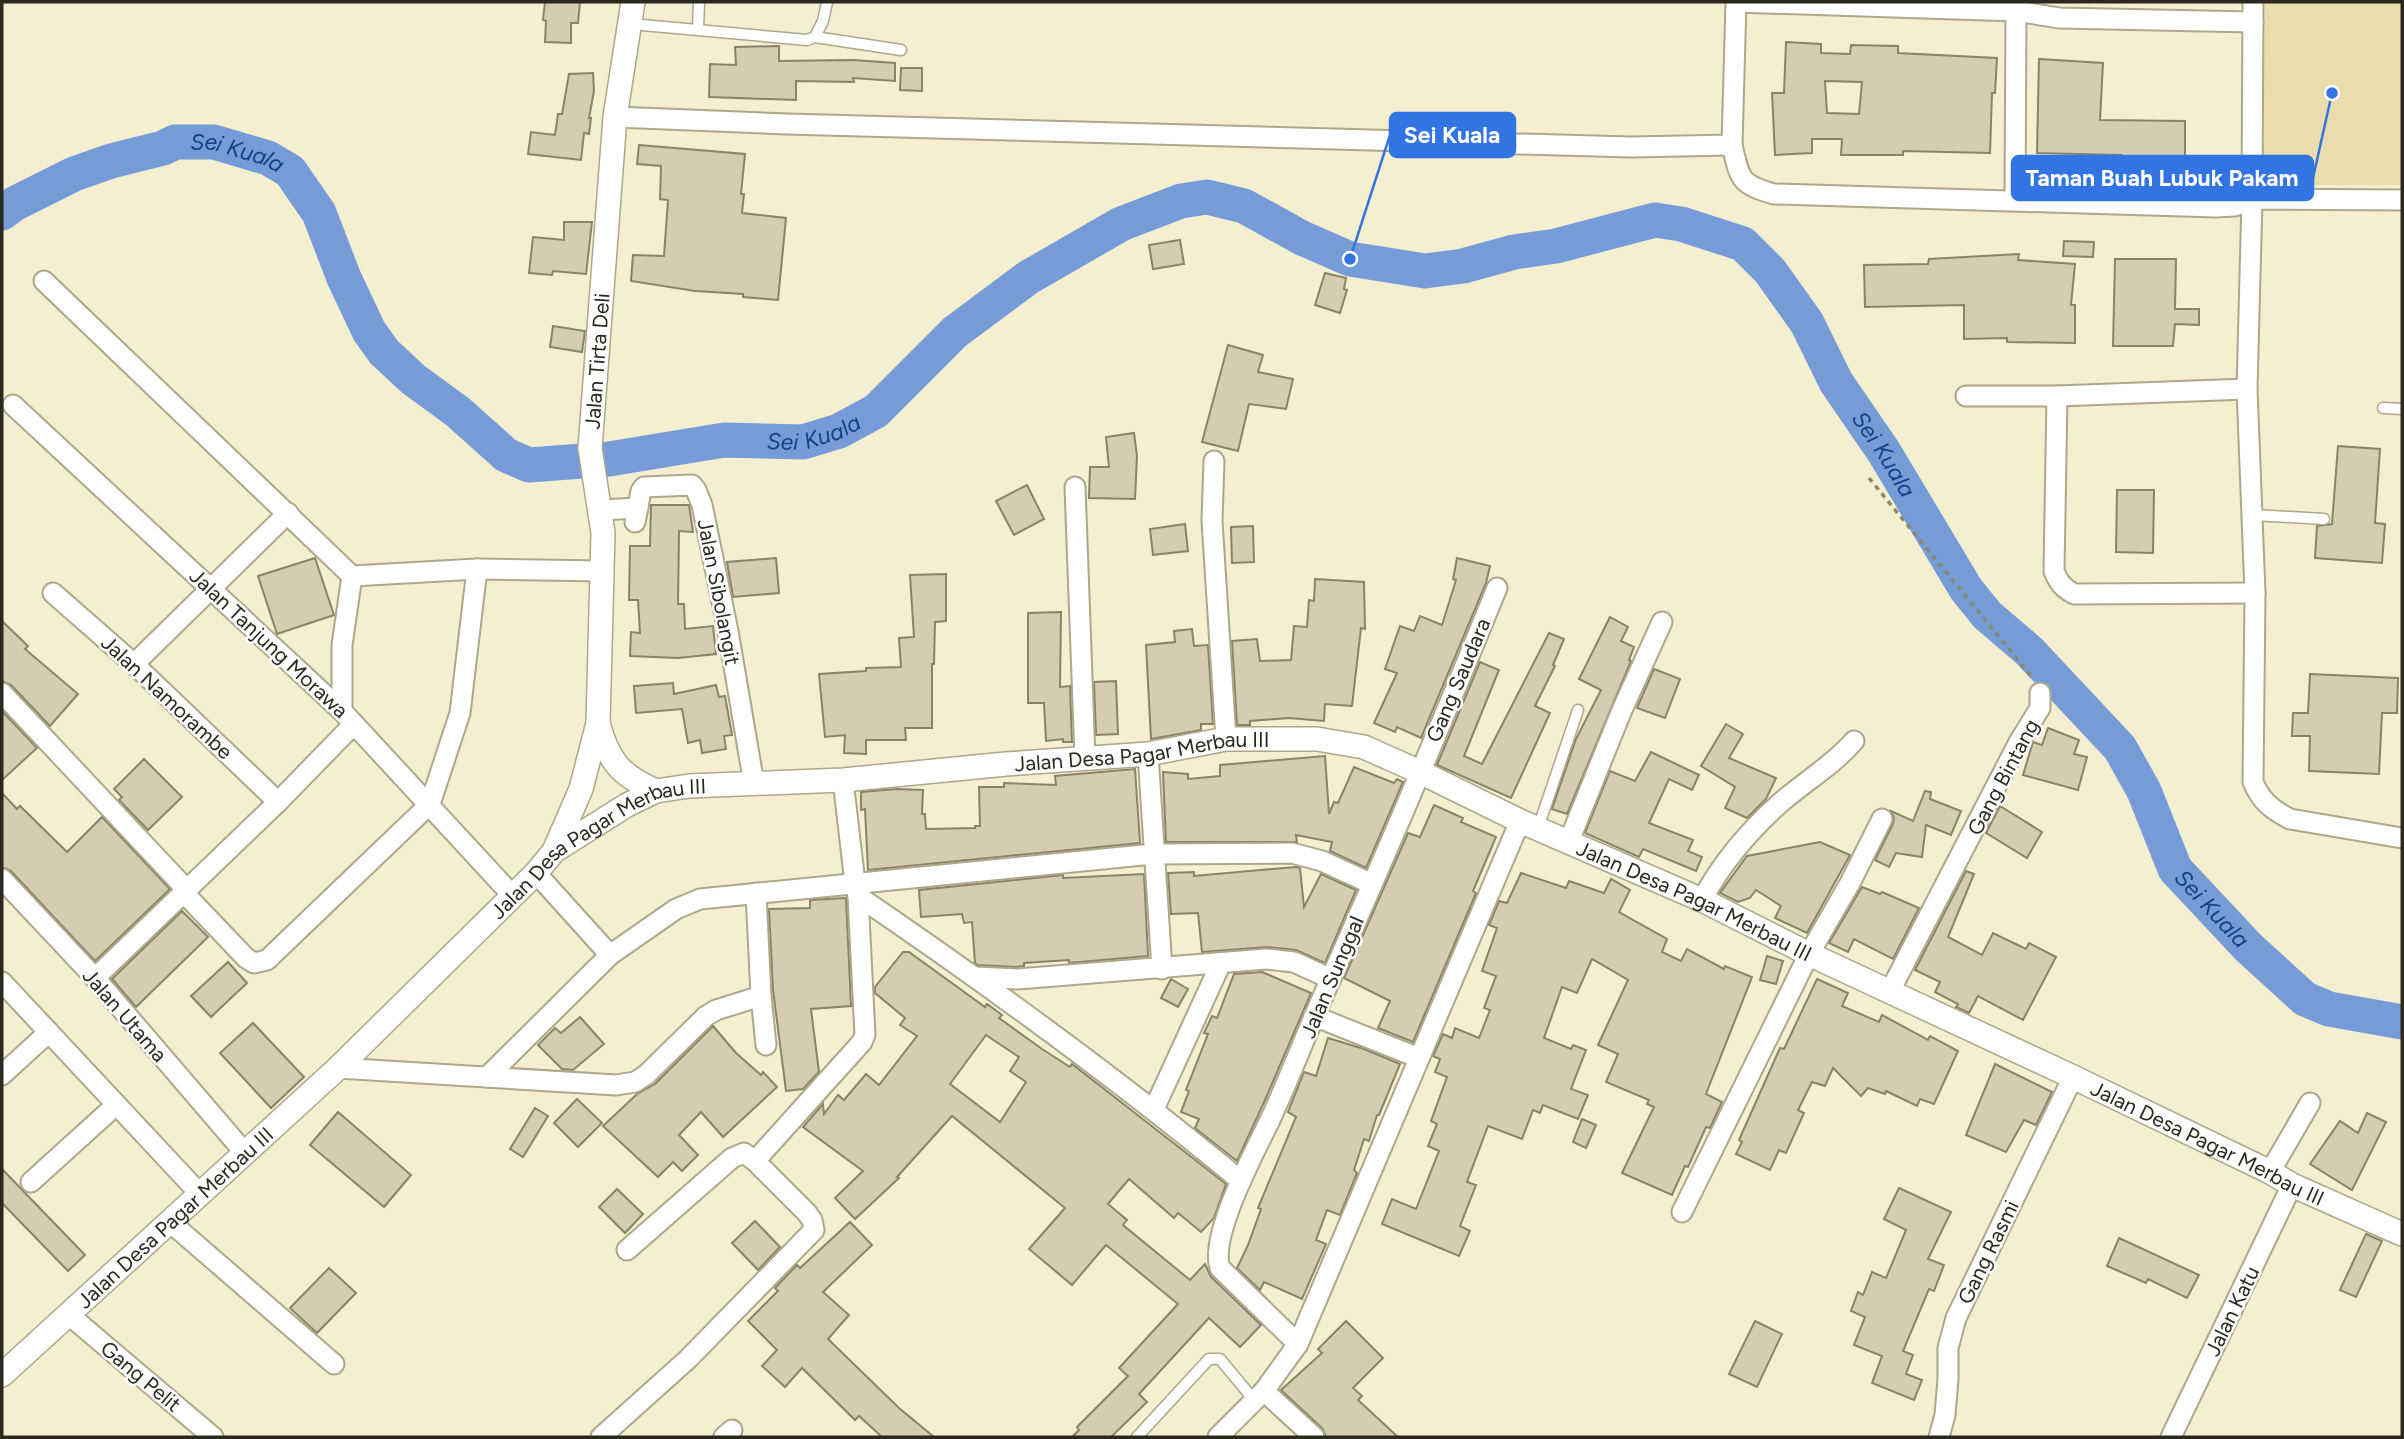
<svg xmlns="http://www.w3.org/2000/svg" width="2404" height="1439" font-family="Figtree,sans-serif">
	<style>
		.green { fill: #e9ddae }
		.lines { fill: none; stroke-linecap: round; stroke-linejoin: round }
		.river { stroke: #769cd8; stroke-width: 35 }
		.building { fill: #d4cdb1; stroke: #898368; stroke-width: 2; fill-rule: evenodd }
		.service-casing { stroke: #ada78b; stroke-width: 13 }
		.minor-casing { stroke: #ada78b; stroke-width: 23 }
		.tertiary-casing { stroke: #ada78b; stroke-width: 26 }
		.path { stroke: #8b8773; stroke-width: 3.5; stroke-dasharray: 5 5; stroke-linecap: butt }
		.service { stroke: #fff; stroke-width: 10 }
		.minor { stroke: #fff; stroke-width: 19 }
		.tertiary { stroke: #fff; stroke-width: 23 }
		.labels { text-anchor: middle; dominant-baseline: central; stroke-width: 5; stroke-linejoin: round; paint-order: stroke }
		.street-label { font-size: 21px; fill: #2b291e; stroke: #fff }
		.water-label { font-size: 23px; font-style: italic; fill: #144087; stroke: #fff }
		.leader { fill: none; stroke: #3174e2; stroke-width: 2.5 }
		.callout-dot { fill: #3174e2; stroke: #fff; stroke-width: 2.5 }
		.callout { fill: #3174e2; stroke: #3174e2; stroke-width: 2.5 }
		.callout-label { font-size: 23px; text-anchor: middle; font-weight: bold; fill: #fff }
	</style>
	<rect width="100%" height="100%" fill="#f5efd1"/>
	<path class="green" d="M2265,2h137v183h-142z"/>
	<g class="lines">
		<path class="river" id="s1" d="M2,213l12,-9 60,-30 37,-13 52,-13 12,-6h39l54,16 22,13 29,42 25,65 25,53 15,21 29,27 45,33 48,43 23,10 80,-6 115,-19 79,2 36,-11 37,-20 79,-79 74,-55 92,-53 60,-23 26,-4 37,9 58,32 48,21 75,12 38,-5 51,-14 42,-6 99,-26 26,4 62,20 27,27 37,52 29,59 48,70 82,137 21,26 42,36 91,97 24,43 31,78 73,78 57,52 24,10 73,13"/>
	</g>
	<g class="building">
		<path d="M545,2h35l-2,21h-7v20l-26,-1 1,-21 -3,-1z"/>
		<path d="M1786,42l35,2v9l29,1 1,-9 47,1v7l99,5 -2,35h-3l-2,60 -87,-2v4h-62l1,-16h-30v14l-37,2 -3,-62h12zM1825,81l37,1 -3,32 -32,-1z"/>
		<path d="M779,46v15l74,-1 42,3v18l-42,-3 1,4 -58,-1v19l-87,-3 1,-33 26,1 -1,-18z"/>
		<path d="M2039,59l64,4 -3,57 85,1v38h-65l1,-4 -84,-2z"/>
		<path d="M901,68h21v23l-22,-1z"/>
		<path d="M593,73l1,18 -5,27h2l-2,16 -5,-1 -3,27 -53,-6 3,-22 24,3 3,-21h4l7,-40z"/>
		<path d="M639,145l106,9 -4,40h3l-2,19 44,5 -8,82 -35,-3v-3l-48,-3 -64,-10 2,-26 31,1 4,-56 -8,-1 1,-33 -24,-2z"/>
		<path d="M564,222h28l-6,52 -33,-3 -1,4 -23,-2 4,-36 31,3z"/>
		<path d="M1180,240l4,24 -31,5 -4,-24z"/>
		<path d="M2064,241l30,1 -1,15 -30,-1z"/>
		<path d="M2019,254l-1,6 57,4 -4,41h4v38l-68,-1v-4l-43,1v-34l-99,2 -1,-42 64,-1 1,-5z"/>
		<path d="M2115,259h61l-1,50h24v16l-24,-1 -2,22h-60z"/>
		<path d="M1325,273l21,5 -2,11 3,1 -7,23 -25,-8z"/>
		<path d="M553,326l32,5 -3,21 -32,-5z"/>
		<path d="M1228,345l35,10 -5,17 35,7 -7,30 -37,-5 -11,47 -36,-9z"/>
		<path d="M1134,433l3,23 -2,43 -46,-1 1,-31h19l-3,-30z"/>
		<path d="M2338,446l42,3 -5,74 10,1 -3,39 -67,-5 2,-32 15,-2z"/>
		<path d="M1027,485l17,34 -30,16 -18,-34z"/>
		<path d="M2117,490h37l-1,63 -37,-1z"/>
		<path d="M651,505h38l4,27 -14,-1 -1,73h6l1,25 28,-3 3,28 -38,4 -48,-2 1,-24 9,1 -2,-33h-9l1,-54h20z"/>
		<path d="M1185,524l3,27 -35,4 -3,-26z"/>
		<path d="M1253,526l1,36 -22,1 -1,-36z"/>
		<path d="M315,558l19,57 -57,19 -19,-58z"/>
		<path d="M776,558l3,35 -46,4 -6,-35z"/>
		<path d="M1457,558l33,8 -4,17 -65,155 -24,-11 -2,5 -21,-9 23,-50 -12,-4 15,-43 14,5 6,-15 22,9 14,-45 -3,-1z"/>
		<path d="M946,574v47l-11,1 -1,42h-2v64h-27l1,12h-40v14l-22,-1 1,-18 -20,2 -6,-63 47,-3v-3l35,-1 -2,-29 15,-1 -4,-62z"/>
		<path d="M1315,579l49,3 1,47 -4,-1 -9,78 -27,-2 -1,17 -35,-3 -39,3v4h-13l-5,-84 25,-2 3,22 31,-1 3,-34 13,1 2,-27 5,1z"/>
		<path d="M1061,612l-1,75 10,-1 2,56h-9v-3l-17,2 -2,-38h-16v-90z"/>
		<path d="M1610,617l18,10 -7,14 13,6 -5,13 2,1 -64,153 -15,-5 24,-70 25,-49 -22,-11z"/>
		<path d="M2,621l26,25 -3,3 53,45 -28,32 -39,-41 -9,-4z"/>
		<path d="M1192,629l2,17 14,-1 5,79h-12v6l-50,9 -5,-94 29,-3 -1,-11z"/>
		<path d="M1549,633l15,6 -11,26 2,1 -20,40 15,7 -39,85 -74,-33 43,-103 19,8 -35,86 18,8z"/>
		<path d="M1654,669l26,10 -15,39 -28,-10z"/>
		<path d="M2310,674l88,4 -1,35h-15l-3,61 -70,-3 1,-35h-18l1,-23h15z"/>
		<path d="M1116,681l2,53 -22,1 -2,-53z"/>
		<path d="M673,683l1,11 42,-9 3,12 6,-1 7,39 -8,1 2,13 -24,4 -2,-13 -12,3 -6,-34 -46,4 -2,-27z"/>
		<path d="M2,711l35,37 -35,32z"/>
		<path d="M1726,724l17,10 -14,24 47,20 -10,21 -19,19 -22,-10 10,-21 -34,-21z"/>
		<path d="M2048,728l31,12 -5,14 13,3 -9,33 -55,-15 9,-30 1,-3 9,3z"/>
		<path d="M1651,752l48,23 -7,15 -23,-11 -20,44 44,17 -5,11 14,6 -6,14 -53,-22 -4,8 -54,-24 25,-62 25,10z"/>
		<path d="M1325,756l4,58 5,-12 4,1 16,-36 40,16 3,-4 6,3 -37,86 -36,-17 2,-9 -36,-7 1,7h-131l-3,-70 25,2v5l32,-3v-11z"/>
		<path d="M144,759l38,38 -34,33 -29,-30 3,-3 -8,-8z"/>
		<path d="M1135,769l5,74 -272,27 -3,-61 -4,1v-18l36,-3 26,1 -1,24h3l1,15 49,-1v-2h5l-1,-39h25v-4l52,2 -1,-9z"/>
		<path d="M1925,791l6,1 -1,7 31,12 -10,24 -25,-10 -4,32 -26,-4 -7,14 -14,-7 18,-36 1,-6 -3,-7 22,10z"/>
		<path d="M2,793l15,16 3,-3 47,46 35,-35 68,72 -75,72 -84,-90 -9,-4z"/>
		<path d="M1434,805l29,13 -2,4 35,15 -23,54 3,2 -63,149 -35,-14 12,-27 -46,-23 64,-145 12,4z"/>
		<path d="M2000,806l42,26 -15,26 -41,-25z"/>
		<path d="M1820,842l30,13 -43,78 -32,-15 6,-12 -25,-16 -6,8 -12,4 -18,-9 27,-37z"/>
		<path d="M1296,867l4,1 4,39 17,-33 35,16 -31,73 -29,-13 -29,-3 -65,5 -4,-39 -27,1 -3,-41 26,-1v4z"/>
		<path d="M1966,871l8,3 -26,63 34,18 11,-22 33,16 3,-6 27,14 -33,63 -45,-24 -9,17 -13,-6 2,-3 -23,-12 5,-10 -25,-12z"/>
		<path d="M1521,873l45,15 3,-7 35,12 7,-14 19,11 -11,22 48,27 -5,13 19,9 6,-12 37,20 1,-3 27,11 -46,117 16,8 -12,26 -4,-1 -18,40 -3,-1 -13,29 -50,-22 32,-66 -7,-3 2,-4 -43,-18 12,-28 -20,-9 30,-65 -36,-21 -15,34 -15,-6 -18,51 27,11 2,-4 13,5 -15,39 17,6 -10,24 -35,-14 -3,8 -7,-3 -11,29 -34,-13 -21,56 9,3 -16,41 10,5 -11,25 -77,-32 10,-25 24,10 23,-58 -11,-5 9,-22 -6,-3 16,-44 -12,-5 5,-13 -7,-3 10,-22 9,4 3,-10 24,10 11,-28 -6,-2 12,-32 -14,-5 15,-43 -8,-3 10,-24 8,2z"/>
		<path d="M1144,874l4,82 -79,7v-3l-45,3v3l-8,1 -38,-2 -3,-2 -3,-41 -8,1 -2,-9 -41,3 -2,-27 144,-15v3z"/>
		<path d="M1862,887l18,7 2,-2 37,16 -26,51 -39,-20 -6,13 -19,-9z"/>
		<path d="M846,898l5,108 -40,3 8,63 -16,17 -17,2 -13,-101 -4,-81 41,-1v-8z"/>
		<path d="M182,911l26,26 -72,70 -24,-28z"/>
		<path d="M903,952h6l76,55 2,-3 15,11 -3,3 43,31 28,18 2,-3 154,120 -12,34 -13,14 -23,-19 -4,5 -45,-39 -21,25 19,16 -4,5 67,55 15,-16 6,13 50,48 -21,22 -31,-29 -70,76 8,8 -36,35h-39l7,-7 -2,-3 51,-51 -9,-8 59,-64 -72,-59 -34,40 -43,-36 36,-41 -113,-92 -55,61 2,1 -44,41 -20,-21 28,-27 -60,-44 20,-23 1,10 14,-19 6,5 22,-26 13,11 38,-49 -17,-11 5,-7 -30,-25v-6zM986,1035l33,22 -9,14 16,11 -26,40 -50,-38z"/>
		<path d="M1767,956l16,5 -7,23 -16,-4z"/>
		<path d="M228,962l19,21 -36,34 -20,-21z"/>
		<path d="M1262,972l49,21 -46,107 -28,61 -42,-33 4,-9 -18,-7 8,-21 -3,-1 22,-56 -4,-1 8,-17 5,2 17,-44z"/>
		<path d="M1171,979l17,10 -10,18 -17,-9z"/>
		<path d="M1817,979l31,14 -6,13 37,16 3,-7 46,25 2,-4 28,15 -24,53 -14,-5 -3,7 -31,-15 -1,3 -17,-6 -7,8 -28,-28 -8,18 -13,-4 -14,28 6,3 -18,40 -7,-3 -9,20 -34,-16 6,-12 -3,-2 41,-92 4,1z"/>
		<path d="M580,1017l24,27 -31,26 -11,-1 -24,-24 17,-17 6,5z"/>
		<path d="M253,1023l51,54 -33,31 -51,-55z"/>
		<path d="M713,1026l23,27 25,22 2,-3 14,15 -54,50 -22,-25 -22,23 19,20 -16,16 -9,-9 -15,15 -55,-51 34,-32 18,-10z"/>
		<path d="M1328,1038l36,11 36,15 -21,51h-2l-8,26 -5,-2 -10,31 3,3 -17,42 -13,-5 -11,30 10,4 -24,55 -38,-17 -4,8 -23,-22 11,-23 13,-36 -3,-1 38,-91 -8,-5 16,-40 12,4z"/>
		<path d="M1995,1064l57,28 -16,33 -12,-5 -18,32 -40,-17z"/>
		<path d="M577,1099l25,24 -24,24 -24,-24z"/>
		<path d="M535,1108l13,8 -25,41 -13,-8z"/>
		<path d="M338,1112l73,63 -27,32 -74,-62z"/>
		<path d="M2367,1113l19,9 -34,68 -42,-26 30,-43 18,12z"/>
		<path d="M1582,1119l14,6 -10,23 -13,-6z"/>
		<path d="M2,1169l83,86 -17,16 -66,-68z"/>
		<path d="M1899,1188l52,24 -23,47 16,6 -10,26 -5,-2 -26,62 10,4 -7,19 16,6 -8,20 -42,-17 10,-27 -28,-11 11,-28 -14,-6 7,-19 5,3 9,-23 14,6 20,-48 -22,-11z"/>
		<path d="M617,1189l26,25 -18,19 -26,-26z"/>
		<path d="M755,1221l25,26 -22,23 -26,-27z"/>
		<path d="M850,1222l22,23 -49,47 26,23 -21,24 71,69 35,29h-52l-23,-21 -4,4 -53,-52 -17,19 -23,-21 15,-16 -29,-29 30,-30 -3,-3 22,-23 3,3z"/>
		<path d="M2366,1234l16,7 -26,56 -16,-7z"/>
		<path d="M2119,1238l80,37 -12,23 -39,-19 -2,4 -39,-17z"/>
		<path d="M329,1268l27,25 -39,40 -27,-25z"/>
		<path d="M1346,1321l37,37 -30,30 9,8 -4,4 40,37h-72l-4,-9 -41,-38 41,-37 -4,-4z"/>
		<path d="M1755,1321l27,13 -25,53 -28,-13z"/>
	</g>
	<g class="lines">
		<defs>
			<g id="service">
				<path d="M631,24l176,16 8,-3 8,-16 4,-19"/>
				<path d="M698,29l1,-27"/>
				<path d="M815,37l86,13"/>
				<path d="M2383,408l19,1"/>
				<path d="M2253,515l71,4"/>
				<path d="M1538,828l40,-118"/>
				<path d="M1137,1437l72,-78h11l34,41"/>
			</g>
			<g id="minor">
				<path d="M1736,2l280,9 -1,189"/>
				<path d="M2253,2l-1,197 -5,190 8,204 -2,189c8,19 19,28 37,37l112,19"/>
				<path d="M2016,11l43,7 194,4"/>
				<path d="M615,117l172,7 844,23 101,-2c8,34 7,39 42,49l442,13 19,-1 17,-7 150,1"/>
				<path d="M1732,145l4,-143"/>
				<path d="M44,281l308,295 125,-7 126,2"/>
				<path d="M1966,396h91l190,-7"/>
				<path d="M2057,396l-3,175c4,11 9,17 20,23l181,-1"/>
				<path d="M13,405l329,306 170,184"/>
				<path d="M1214,461l-2,60 14,218"/>
				<path d="M1075,487l10,272"/>
				<path d="M601,510l37,-2"/>
				<path d="M635,522l6,-31 3,-4 48,-2 4,5 6,15 26,126 26,153"/>
				<path d="M53,593l81,71 144,138"/>
				<path d="M134,664l154,-151"/>
				<path d="M2,693l185,197"/>
				<path d="M342,711v-66l10,-69"/>
				<path d="M1148,754l14,215"/>
				<path d="M1569,841l53,-131 40,-88"/>
				<path d="M536,873l74,82"/>
				<path d="M2,879l93,99 150,175"/>
				<path d="M184,893l62,65 8,5 13,-3 163,-156 30,-91 17,-144"/>
				<path d="M858,896c132,90 260,183 383,285"/>
				<path d="M1702,900c19,-36 47,-69 77,-96 25,-22 53,-38 75,-63"/>
				<path d="M976,977l42,2 248,-20 28,3 37,17"/>
				<path d="M95,978l183,-176 76,-78"/>
				<path d="M2,982l198,212"/>
				<path d="M1890,991l129,-249 21,-34v-15"/>
				<path d="M761,996l5,49"/>
				<path d="M1314,1016l105,42"/>
				<path d="M338,1068l278,17 19,-3 11,-7 60,-59 10,-6 45,-14 -5,-103"/>
				<path d="M2,1075l47,-43"/>
				<path d="M487,1077l123,-122 66,-46 24,-10 453,-45 139,-1 30,8 50,23"/>
				<path d="M1154,1109l67,-146"/>
				<path d="M2270,1172l40,-69"/>
				<path d="M31,1182l85,-77"/>
				<path d="M1682,1212l127,-258 41,-71 32,-64"/>
				<path d="M170,1222l164,142"/>
				<path d="M627,1250l105,-92 12,-5 11,8 107,-119 3,-7 -7,-139 -3,-13 -12,-103"/>
				<path d="M68,1314l145,123"/>
				<path d="M1298,1344l-78,-76c-11,-32 35,-117 50,-148 18,-39 33,-78 50,-117 61,-137 120,-275 177,-415"/>
				<path d="M1264,1391l50,46"/>
				<path d="M601,1437l87,-78 126,-129 -2,-10 -5,-7 -52,-52"/>
				<path d="M724,1437l8,-7"/>
				<path d="M1218,1437l46,-46 34,-47 222,-523"/>
				<path d="M1939,1437l6,-22 3,-36v-31l8,-30 117,-241"/>
				<path d="M2171,1437l121,-252"/>
			</g>
			<g id="tertiary">
				<path d="M598,723c10,38 23,53 58,68"/>
				<path id="s2" d="M554,851l27,-62 17,-66 5,-190 -13,-85 25,-331 18,-115"/>
				<path id="s3" d="M2,1375l336,-307 198,-195 18,-22 73,-46 29,-14 33,-5 154,-6 163,-16 142,-10 78,-15h91l47,8 56,25 100,49 182,79 107,54 264,123 197,95 22,13 110,49"/>
			</g>
		</defs>
		<use href="#service" class="service-casing"/>
		<use href="#minor" class="minor-casing"/>
		<use href="#tertiary" class="tertiary-casing"/>
		<path class="path" d="M1869,478l163,199"/>
		<use href="#service" class="service"/>
		<use href="#minor" class="minor"/>
		<use href="#tertiary" class="tertiary"/>
	</g>
	<g class="labels">
		<g class="street-label">
			<text stroke="none"><textPath href="#s2" startOffset="499">Jalan Tirta Deli</textPath></text>
			<text transform="translate(719 592) rotate(79)">Jalan Sibolangit</text>
			<text transform="translate(269 643) rotate(43)">Jalan Tanjung Morawa</text>
			<text transform="translate(1458 680) rotate(-67)">Gang Saudara</text>
			<text transform="translate(167 697) rotate(43)">Jalan Namorambe</text>
			<text stroke="none"><textPath href="#s3" startOffset="1368">Jalan Desa Pagar Merbau III</textPath></text>
			<text transform="translate(2003 777) rotate(-62)">Gang Bintang</text>
			<text stroke="none"><textPath href="#s3" startOffset="802">Jalan Desa Pagar Merbau III</textPath></text>
			<text stroke="none"><textPath href="#s3" startOffset="1956">Jalan Desa Pagar Merbau III</textPath></text>
			<text transform="translate(1332 977) rotate(-67)">Jalan Sunggal</text>
			<text transform="translate(125 1015) rotate(49)">Jalan Utama</text>
			<text stroke="none"><textPath href="#s3" startOffset="2524">Jalan Desa Pagar Merbau III</textPath></text>
			<text stroke="none"><textPath href="#s3" startOffset="234">Jalan Desa Pagar Merbau III</textPath></text>
			<text transform="translate(1988 1252) rotate(-64)">Gang Rasmi</text>
			<text transform="translate(2232 1311) rotate(-64)">Jalan Katu</text>
			<text transform="translate(141 1376) rotate(40)">Gang Pelit</text>
		</g>
		<g class="water-label">
			<text stroke="none"><textPath href="#s1" startOffset="252">Sei Kuala</textPath></text>
			<text stroke="none"><textPath href="#s1" startOffset="987">Sei Kuala</textPath></text>
			<text stroke="none"><textPath href="#s1" startOffset="2270">Sei Kuala</textPath></text>
			<text stroke="none"><textPath href="#s1" startOffset="2837">Sei Kuala</textPath></text>
		</g>
	</g>
	<path class="leader" d="M1350 259L1390 135M2332 93L2313 178"/>
	<g class="callout-dot">
		<circle cx="1350" cy="259" r="7"/>
		<circle cx="2332" cy="93" r="7"/>
	</g>
	<g class="callout">
		<rect x="1390" y="113" width="125" height="44" rx="7"/>
		<rect x="2012" y="156" width="301" height="44" rx="7"/>
	</g>
	<g class="callout-label">
		<text x="1452" y="143">Sei Kuala</text>
		<text x="2162" y="186">Taman Buah Lubuk Pakam</text>
	</g>
	<rect width="2404" height="1439" fill="none" stroke="#2b291e" stroke-width="7"/>
</svg>
